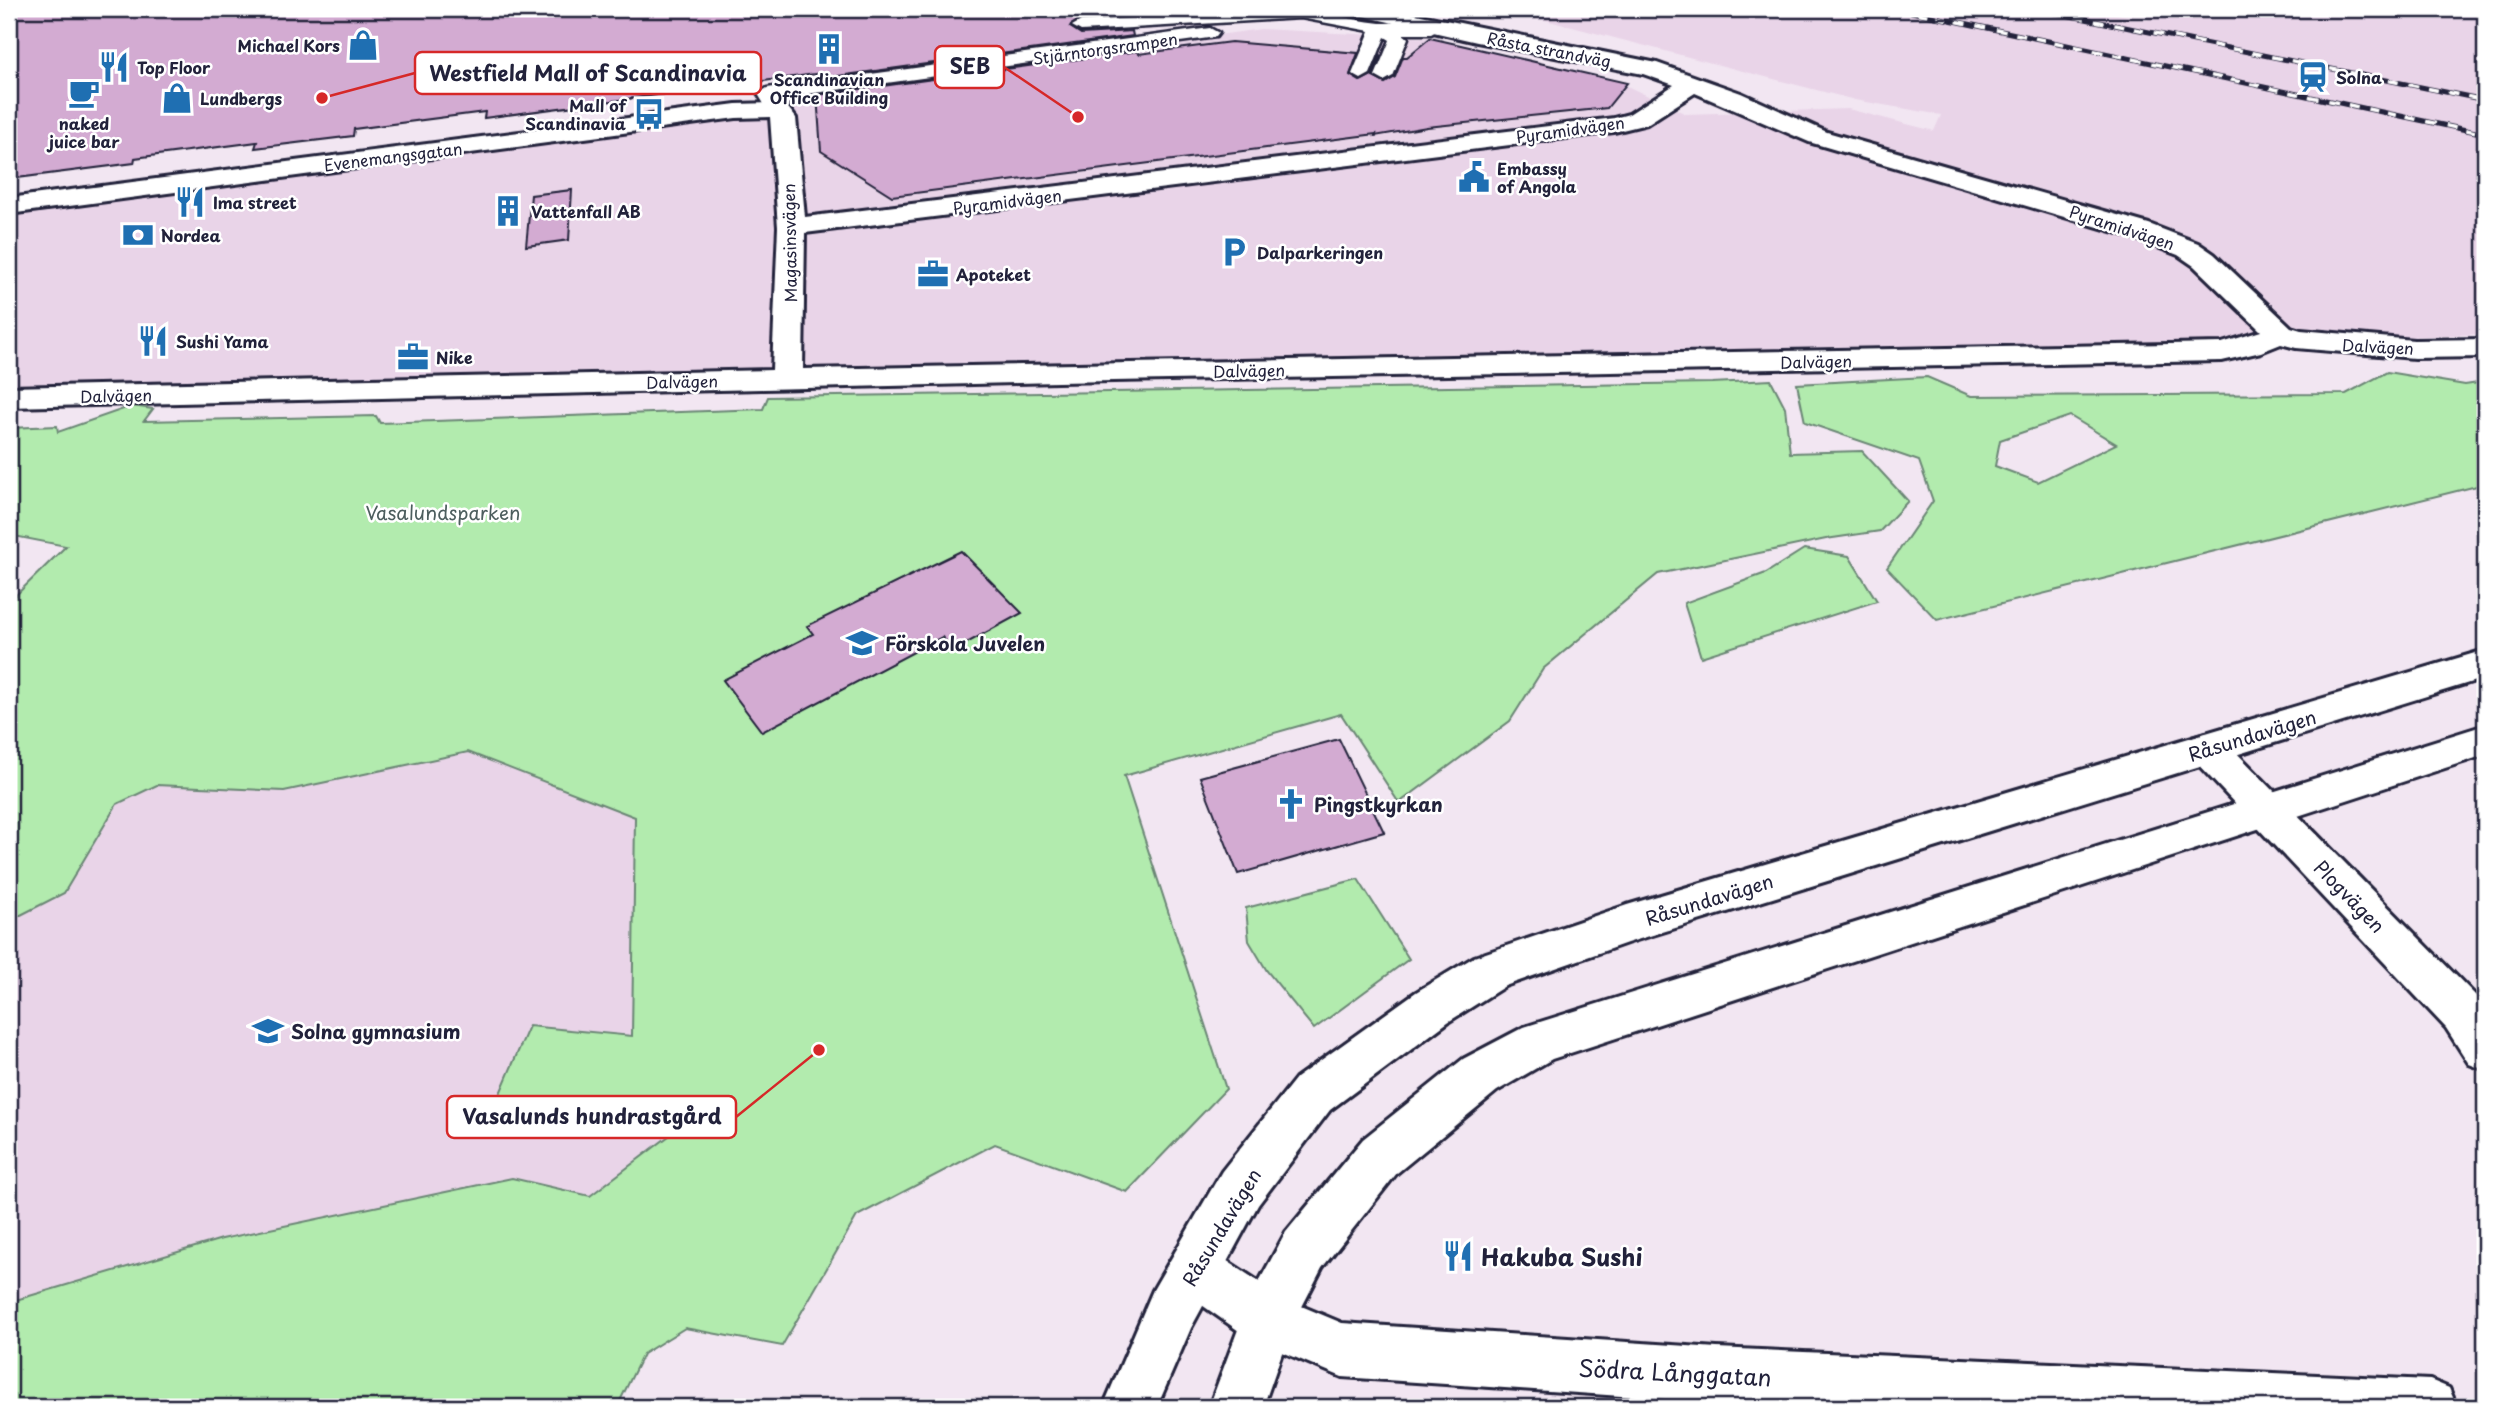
<svg xmlns="http://www.w3.org/2000/svg" width="2494" height="1416" font-family="'Playpen Sans',sans-serif">
	<style>
		.built { fill: #e9d4e8 }
		.green { fill: #b2ebae; stroke: #6a8674; stroke-width: 2; fill-rule: evenodd }
		.building { fill: #d3abd2; stroke: #22223b; stroke-width: 2 }
		.lines { fill: none; stroke-linecap: round; stroke-linejoin: round }
		.pedestrian-casing { stroke: #22223b; stroke-width: 5 }
		.minor-casing { stroke: #22223b; stroke-width: 6 }
		.tertiary-casing { stroke: #22223b; stroke-width: 6 }
		.pedestrian { fill: #fff; fill-rule: evenodd }
		.minor { fill: #fff; fill-rule: evenodd }
		.tertiary { fill: #fff; fill-rule: evenodd }
		.rail-casing { stroke: #22223b; stroke-width: 5 }
		.rail { stroke: #fff; stroke-width: 3.5; stroke-dasharray: 10; stroke-linecap: butt }
		.labels { text-anchor: middle; dominant-baseline: central; stroke-width: 5; stroke-linejoin: round; paint-order: stroke }
		.far-poi-label { font-size: 16px; font-weight: bold; fill: #22223b; stroke: #fff; text-anchor: start }
		.far-street-label { font-size: 16px; fill: #22223b; stroke: #fff }
		.park-label { font-size: 19px; fill: #4d5e5e; stroke: #fff }
		.poi-label { font-size: 19px; font-weight: bold; fill: #22223b; stroke: #fff; text-anchor: start }
		.street-label { font-size: 19px; fill: #22223b; stroke: #fff }
		.near-poi-label { font-size: 23px; font-weight: bold; fill: #22223b; stroke: #fff; text-anchor: start }
		.near-street-label { font-size: 23px; fill: #22223b; stroke: #fff }
		.leader { fill: none; stroke: #d62828; stroke-width: 2.5 }
		.callout-dot { fill: #d62828; stroke: #fff; stroke-width: 2.5 }
		.callout { fill: #fff; stroke: #d62828; stroke-width: 2.5 }
		.callout-label { font-size: 21px; text-anchor: middle; font-weight: bold; fill: #22223b }
	</style>
	<rect width="100%" height="100%" fill="#f2e6f2"/>
	<filter id="ink" filterUnits="userSpaceOnUse"><feTurbulence type="fractalNoise" baseFrequency=".0143" numOctaves="2"/><feDisplacementMap in="SourceGraphic" scale="14" xChannelSelector="R" yChannelSelector="G"/><feConvolveMatrix kernelMatrix="1 2 1 2 8 2 1 2 1" color-interpolation-filters="sRGB"/></filter>
	<g filter="url(#ink)">
		<g class="built">
			<path d="M1502,9h589l57,11 2,-7 -19,-4h354v325l-257,10 -2219,47v-188l326,-42 926,-132 169,9 199,49 57,27 162,-5 86,22 7,-16 -86,-15z"/>
			<path d="M468,752l167,65 -3,220 -103,-11 -30,72 180,30 -89,68 -78,-18 -290,61 -213,63v-381l55,-28 53,-89 40,-19 127,6z"/>
		</g>
		<g class="green">
			<path d="M2387,372l78,13 20,-3v102l-548,136 -50,-52 46,-67 -14,-40 -114,-39 -8,-38 130,-7 44,19 375,-2zM2070,416l46,28 -78,38 -43,-16 5,-26z"/>
			<path d="M1771,380l14,27 5,46 72,-2 46,50 -28,30 -54,8 -168,35 -115,95 -33,52 -111,82 -58,-89 -217,62 102,313 -99,103 -132,-48 -138,72 -75,130 -97,-18 -42,26 -26,53h-608v-105l213,-63 290,-61 78,18 88,-67 -180,-31 31,-72 103,10 3,-219 -167,-65 -184,39 -127,-6 -40,19 -53,89 -55,28v-319l57,-56 -57,-11v-107l48,-2 1,6 74,-26 21,3 -9,12 232,-5 4,7 383,-14 5,-12 944,-14z"/>
			<path d="M1804,549l45,7 28,45 -176,56 -17,-54 82,-30z"/>
			<path d="M1358,879l51,80 -95,70 -47,-58 -18,-30 -3,-33z"/>
		</g>
		<g class="building">
			<path d="M25,9h1100l2,7 -46,2 -11,9 11,7 51,-3 1,5 -317,43v-5l-332,44 1,-6 -131,17 -1,7 -98,12 2,-6 -122,16 -1,5 -125,16v-162z"/>
			<path d="M1430,38l197,45 -20,25 -180,19 -52,9 1,-2 -484,62 -71,-45 -4,-56 321,-44 1,3 92,-12 127,11 -8,22 10,6 12,-6 9,-20 -8,22 12,6 10,-6 8,-20h4z"/>
			<path d="M572,190l-3,50 -43,6 5,-51z"/>
			<path d="M961,551l61,62 -68,37 -12,-13 -180,95 -39,-52 90,-46 -6,-8z"/>
			<path d="M1339,739l45,93 -146,42 -38,-97z"/>
		</g>
		<g class="lines">
			<defs>
				<g id="pedestrian">
					<path d="M1286,9c32,0 62,11 94,14 16,1 49,-6 60,6l-9,5h-28l5,4 -15,38 -9,5 -9,-5 15,-36 -5,-3 -15,37 -9,5 -9,-5 18,-43 -69,-13 -220,13 -9,-5 9,-5z"/>
					<path d="M1210,28l9,5 -3,4 -437,61 7,12 -9,6 -7,-2 -12,-20 9,-6z"/>
				</g>
				<g id="minor">
					<path d="M1352,9h39l266,54 84,30 86,39 322,92 49,19 16,11 77,73 10,3 113,10 71,-1v18l-71,1 -118,-10 -15,-4 -20,8 -39,9 -1164,21 -1049,25v-20l763,-17 6,-143 -8,-110 -34,1 -727,96v-16l727,-94 41,-1 9,2 10,13 9,99 809,-99 15,-4 45,-29 -31,-11 -166,-32 -114,-26 -8,-2zM1695,93l114,49 320,94 49,19 16,11 67,65 -39,12 -1419,26 2,-136 809,-101 33,-8z"/>
					<path d="M2207,733l14,4 257,261 7,11v61l-16,-6 -23,-36 -253,-269 -6,-11 6,-11z"/>
					<path d="M1194,1243l18,8 75,49 55,23 375,25 713,32 19,8 8,19h-627l-80,-3v3h-54l-2,-6 -352,-24 -93,-39 -73,-51 -8,-18 8,-18z"/>
				</g>
				<g id="tertiary">
					<path d="M2485,650v28l-858,265 -122,43 -57,36 -118,88 -72,95 -67,123 -34,79h-54l50,-117 69,-119 74,-93 120,-86 58,-35 153,-52z"/>
					<path d="M2485,725v30l-933,304 -55,32 -100,82 -75,95 -32,62 -27,77h-54l40,-107 37,-68 77,-93 100,-80 61,-32z"/>
				</g>
			</defs>
			<use href="#pedestrian" class="pedestrian-casing"/>
			<use href="#minor" class="minor-casing"/>
			<use href="#tertiary" class="tertiary-casing"/>
			<use href="#pedestrian" class="pedestrian"/>
			<use href="#minor" class="minor"/>
			<use href="#tertiary" class="tertiary"/>
			<defs>
				<g id="rail">
					<path d="M1898,9l587,125"/>
					<path d="M2036,9l449,91"/>
				</g>
			</defs>
			<use href="#rail" class="rail-casing"/>
			<use href="#rail" class="rail"/>
		</g>
	</g>
	<defs>
		<symbol id="shop-bare" viewBox="-9 -9 18 18"><path d="M-5-2.5h2.3a2.7 3.5 0 0 1 5.4 0H5L5.5 6h-11ZM-1.5-2.5h3a1.5 2.3 0 0 0-3 0Z" fill="#1f6fb2" stroke="#fff" stroke-width="2.5" paint-order="stroke"/></symbol>
		<symbol id="building-bare" viewBox="-9 -9 18 18"><path d="M-4-6H4V6H1V3H-1V6H-4ZM-2.5-4.3h1.7v1.8h-1.7ZM.8-4.3h1.7v1.8H.8ZM-2.5-1h1.7V.8h-1.7ZM.8-1h1.7V.8H.8Z" fill="#1f6fb2" stroke="#fff" stroke-width="2.5" paint-order="stroke"/></symbol>
		<symbol id="restaurant-bare" viewBox="-9 -9 18 18"><path d="M-5-6h1v4h1v-4h1v4h1v-4h1v5L-1.5 .5V6h-2V.5L-5-1ZM5-6V6H3V1.5H1.5Q1.5-4 5-6Z" fill="#1f6fb2" stroke="#fff" stroke-width="2.5" paint-order="stroke"/></symbol>
		<symbol id="station-bare" viewBox="-9 -9 18 18"><path d="M-3-6H3Q5-6 5-4V2Q5 4 3 4L4.5 6H3L1.5 4h-3L-3 6H-4.5L-3 4Q-5 4-5 2V-4Q-5-6-3-6ZM-3.5-4v3h7v-3ZM-3.5 1v1.5H-2V1ZM2 1v1.5H3.5V1Z" fill="#1f6fb2" stroke="#fff" stroke-width="2.5" paint-order="stroke"/></symbol>
		<symbol id="cafe-bare" viewBox="-9 -9 18 18"><path d="M-5.5-4.5H6V0H3Q3 3.5 0 3.5H-2.5Q-5.5 3.5-5.5 0ZM3-3.2v2h1.7v-2ZM-6 4.5H4V6H-6Z" fill="#1f6fb2" stroke="#fff" stroke-width="2.5" paint-order="stroke"/></symbol>
		<symbol id="bus-bare" viewBox="-9 -9 18 18"><path d="M-5-6H5V4H4V6H2V4H-2V6H-4V4H-5ZM-3.5-4V0h7V-4ZM-3.5 1.2v1.5H-2V1.2ZM2 1.2v1.5H3.5V1.2Z" fill="#1f6fb2" stroke="#fff" stroke-width="2.5" paint-order="stroke"/></symbol>
		<symbol id="civic-bare" viewBox="-9 -9 18 18"><path d="M-.6-6.5H3V-4.5H.6V-3L4-1V1h2V6H-6V1h2V-1L-.6-3ZM-1.2 2.5V6h2.4V2.5Z" fill="#1f6fb2" stroke="#fff" stroke-width="2.5" paint-order="stroke"/></symbol>
		<symbol id="bank-bare" viewBox="-9 -9 18 18"><path d="M-6-4H6V4H-6ZM0-2.3a2.3 2.3 0 1 0 0 4.6a2.3 2.3 0 1 0 0-4.6Z" fill="#1f6fb2" stroke="#fff" stroke-width="2.5" paint-order="stroke"/></symbol>
		<symbol id="parking-bare" viewBox="-9 -9 18 18"><path d="M-3.5-5.5H1a3.5 3.5 0 0 1 0 7H-1V5.5H-3.5ZM-1-3.4V-.6H.8a1.4 1.4 0 0 0 0-2.8Z" fill="#1f6fb2" stroke="#fff" stroke-width="2.5" paint-order="stroke"/></symbol>
		<symbol id="office-bare" viewBox="-9 -9 18 18"><path d="M-6-3h4V-5.5h4V-3h4V5H-6ZM-1-4.5V-3h2v-1.5ZM-6 0V1H6V0Z" fill="#1f6fb2" stroke="#fff" stroke-width="2.5" paint-order="stroke"/></symbol>
		<symbol id="school-bare" viewBox="-9 -9 18 18"><path d="M0-5L7-2L0 1L-7-2ZM-4 1L0 2.5L4 1V4Q0 6-4 4Z" fill="#1f6fb2" stroke="#fff" stroke-width="2.5" paint-order="stroke"/></symbol>
		<symbol id="church-bare" viewBox="-9 -9 18 18"><path d="M-1.2-6h2.4v3.5h3.3v2.4h-3.3V6h-2.4V-.1h-3.3v-2.4h3.3Z" fill="#1f6fb2" stroke="#fff" stroke-width="2.5" paint-order="stroke"/></symbol>
	</defs>
	<g fill-rule="evenodd">
		<use href="#shop-bare" x="341" y="23" width="44" height="44"/>
		<use href="#building-bare" x="807" y="27" width="44" height="44"/>
		<use href="#restaurant-bare" x="92" y="45" width="44" height="44"/>
		<use href="#station-bare" x="2291" y="55" width="44" height="44"/>
		<use href="#cafe-bare" x="62" y="71" width="44" height="44"/>
		<use href="#shop-bare" x="155" y="76" width="44" height="44"/>
		<use href="#bus-bare" x="627" y="92" width="44" height="44"/>
		<use href="#civic-bare" x="1452" y="155" width="44" height="44"/>
		<use href="#restaurant-bare" x="168" y="180" width="44" height="44"/>
		<use href="#building-bare" x="486" y="189" width="44" height="44"/>
		<use href="#bank-bare" x="116" y="213" width="44" height="44"/>
		<use href="#parking-bare" x="1212" y="230" width="44" height="44"/>
		<use href="#office-bare" x="911" y="252" width="44" height="44"/>
		<use href="#restaurant-bare" x="131" y="319" width="44" height="44"/>
		<use href="#office-bare" x="391" y="335" width="44" height="44"/>
		<use href="#school-bare" x="840" y="621" width="44" height="44"/>
		<use href="#church-bare" x="1269" y="782" width="44" height="44"/>
		<use href="#school-bare" x="246" y="1009" width="44" height="44"/>
		<use href="#restaurant-bare" x="1436" y="1234" width="44" height="44"/>
	</g>
	<g class="labels">
		<g class="far-poi-label">
			<text x="340" y="45" text-anchor="end">Michael Kors</text>
			<text x="137" y="67">Top Floor</text>
			<text x="2336" y="77">Solna</text>
			<text x="829" y="79" text-anchor="middle">Scandinavian<tspan x="829" dy="18">Office Building</tspan></text>
			<text x="200" y="98">Lundbergs</text>
			<text x="626" y="105" text-anchor="end">Mall of<tspan x="626" dy="18">Scandinavia</tspan></text>
			<text x="84" y="123" text-anchor="middle">naked<tspan x="84" dy="18">juice bar</tspan></text>
			<text x="1497" y="168">Embassy<tspan x="1497" dy="18">of Angola</tspan></text>
			<text x="213" y="202">Ima street</text>
			<text x="531" y="211">Vattenfall AB</text>
			<text x="161" y="235">Nordea</text>
			<text x="1257" y="252">Dalparkeringen</text>
			<text x="956" y="274">Apoteket</text>
			<text x="176" y="341">Sushi Yama</text>
			<text x="436" y="357">Nike</text>
		</g>
		<g class="far-street-label">
			<text transform="translate(1105 48) rotate(-8)">Stjärntorgsrampen</text>
			<text transform="translate(1549 49) rotate(11)">Råsta strandväg</text>
			<text transform="translate(1570 129) rotate(-8)">Pyramidvägen</text>
			<text transform="translate(393 156) rotate(-7)">Evenemangsgatan</text>
			<text transform="translate(1007 201) rotate(-7)">Pyramidvägen</text>
			<text transform="translate(2122 227) rotate(18)">Pyramidvägen</text>
			<text transform="translate(789 243) rotate(-91)">Magasinsvägen</text>
			<text transform="translate(2378 346) rotate(3)">Dalvägen</text>
			<text transform="translate(1816 361) rotate(-1)">Dalvägen</text>
			<text transform="translate(1249 370) rotate(-1)">Dalvägen</text>
			<text transform="translate(682 381) rotate(-1)">Dalvägen</text>
			<text transform="translate(116 395) rotate(-1)">Dalvägen</text>
		</g>
		<g class="park-label">
			<text x="443" y="512">Vasalundsparken</text>
		</g>
		<g class="poi-label">
			<text x="885" y="643">Förskola Juvelen</text>
			<text x="1314" y="804">Pingstkyrkan</text>
			<text x="291" y="1031">Solna gymnasium</text>
		</g>
		<g class="street-label">
			<text transform="translate(2252 735) rotate(-17)">Råsundavägen</text>
			<text transform="translate(2350 896) rotate(46)">Plogvägen</text>
			<text transform="translate(1709 899) rotate(-17)">Råsundavägen</text>
			<text transform="translate(1221 1227) rotate(-59)">Råsundavägen</text>
		</g>
		<g class="near-poi-label">
			<text x="1481" y="1256">Hakuba Sushi</text>
		</g>
		<g class="near-street-label">
			<text transform="translate(1675 1372) rotate(3)">Södra Långgatan</text>
		</g>
	</g>
	<path class="leader" d="M1078 117L1004 67M322 98L415 73M819 1050L736 1117"/>
	<g class="callout-dot">
		<circle cx="1078" cy="117" r="7"/>
		<circle cx="322" cy="98" r="7"/>
		<circle cx="819" cy="1050" r="7"/>
	</g>
	<g class="callout">
		<rect x="935" y="46" width="69" height="42" rx="7"/>
		<rect x="415" y="52" width="346" height="42" rx="7"/>
		<rect x="447" y="1096" width="289" height="42" rx="7"/>
	</g>
	<g class="callout-label">
		<text x="970" y="74">SEB</text>
		<text x="588" y="81">Westfield Mall of Scandinavia</text>
		<text x="592" y="1124">Vasalunds hundrastgård</text>
	</g>
	<rect width="2494" height="1416" fill="none" stroke="#fff" stroke-width="35"/>
	<rect x="18" y="18" width="2459" height="1381" fill="none" stroke="#22223b" stroke-width="2.5" filter="url(#ink)"/>
</svg>
